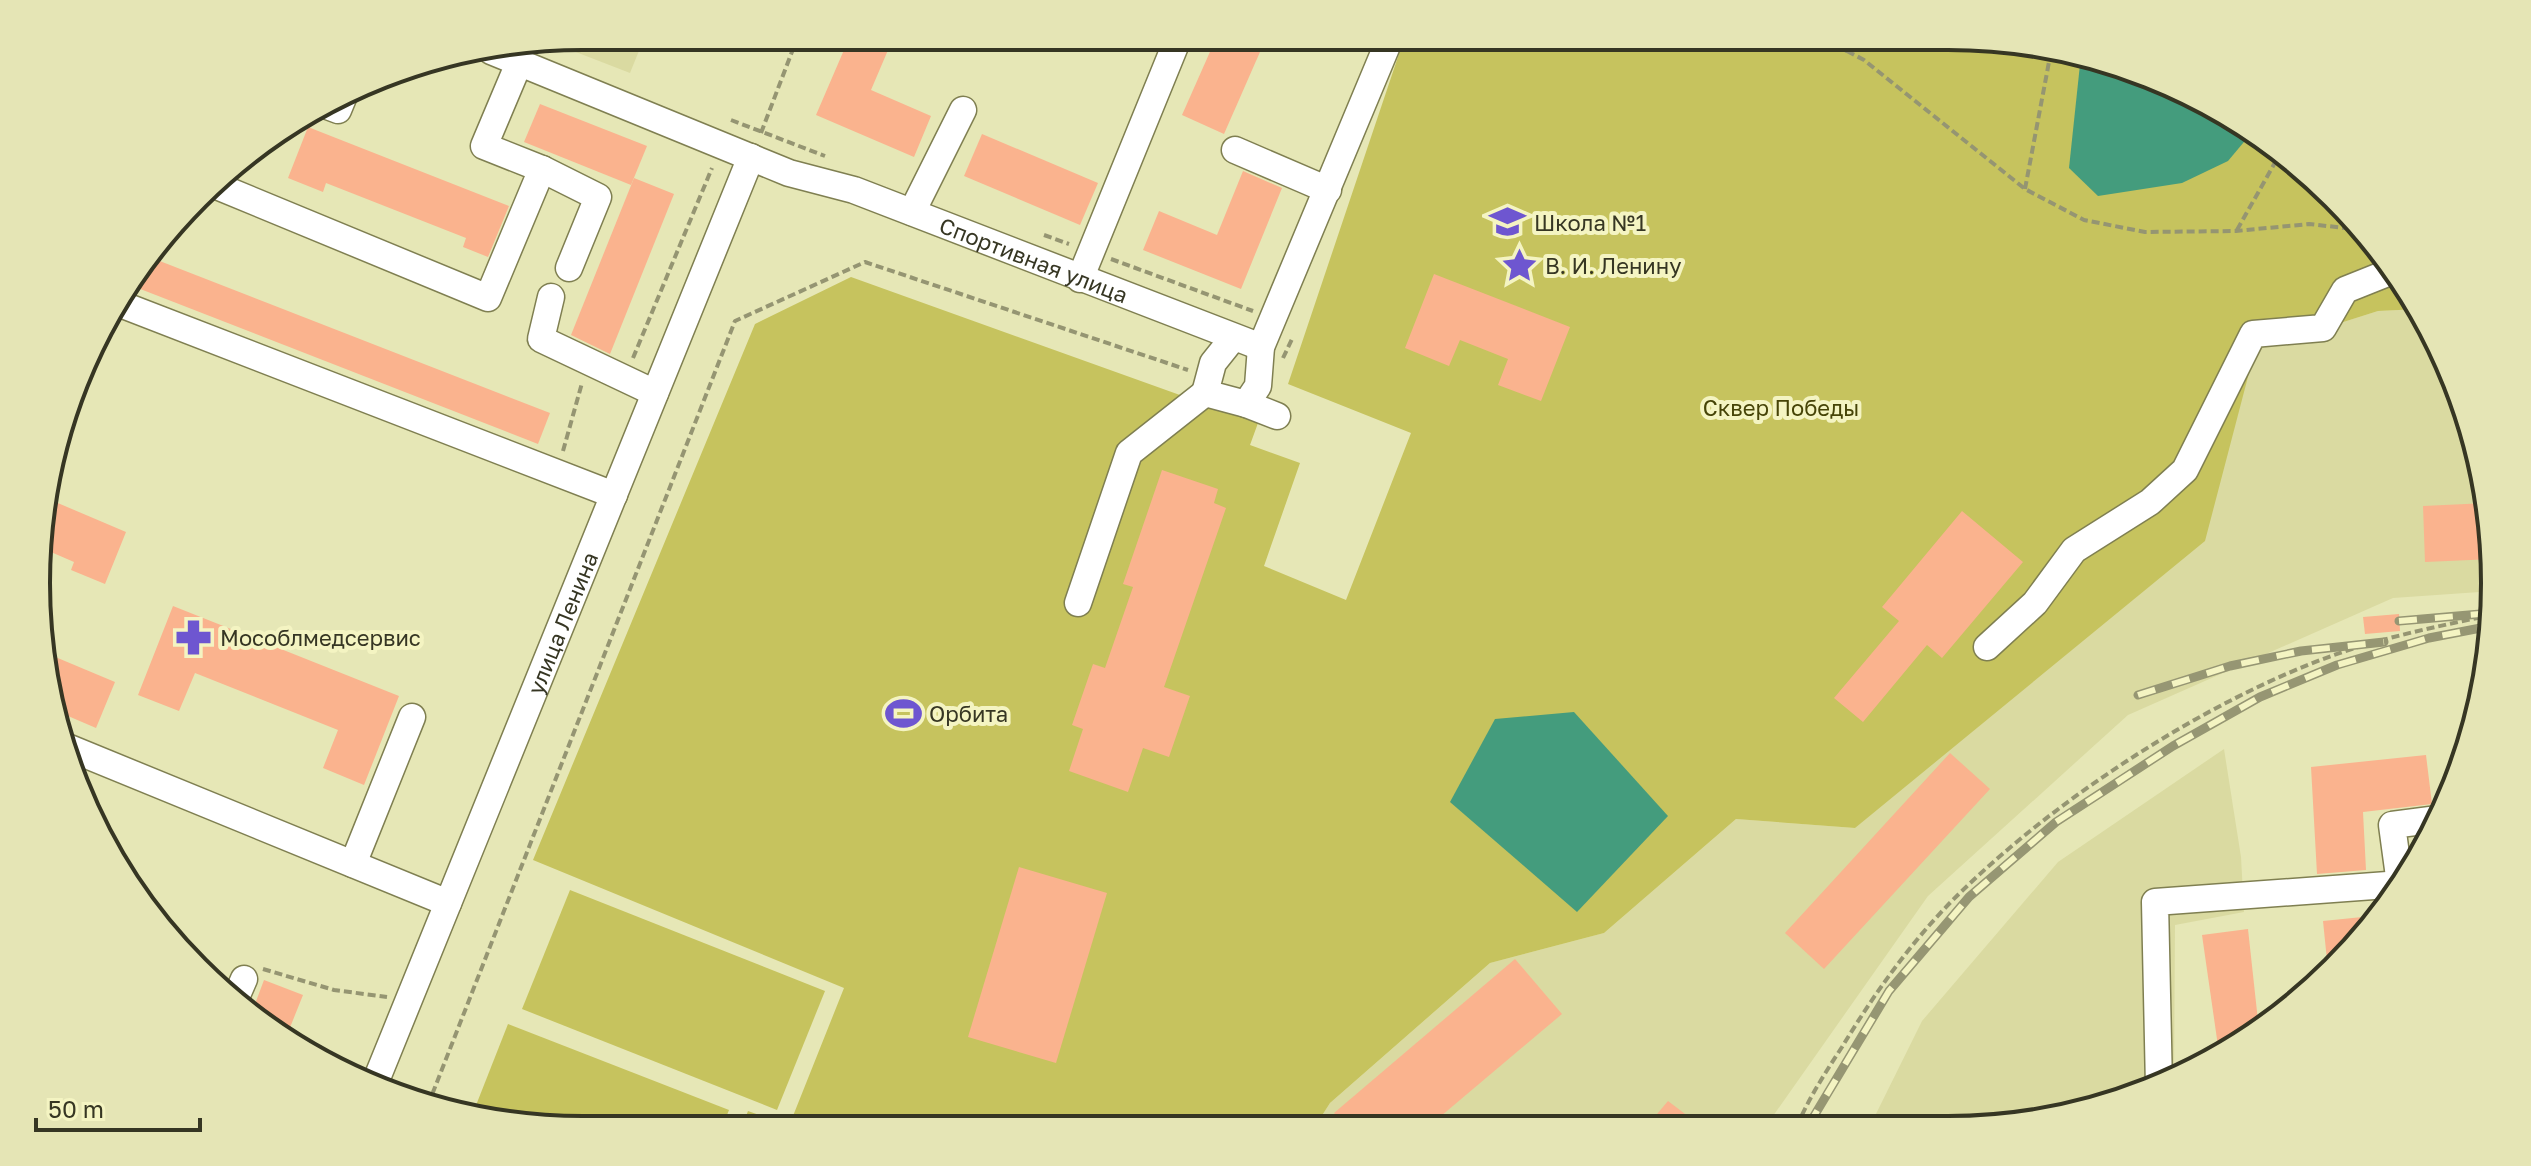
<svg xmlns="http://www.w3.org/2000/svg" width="2531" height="1166" font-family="'Golos Text',sans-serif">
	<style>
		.built { fill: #dadaa1 }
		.green { fill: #c6c35e }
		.water { fill: #449c7d }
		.building { fill: #fab38e }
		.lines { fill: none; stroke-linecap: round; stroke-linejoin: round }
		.minor-casing { stroke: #7f7f51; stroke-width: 29 }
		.path { stroke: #959572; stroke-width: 4; stroke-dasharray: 8 4; stroke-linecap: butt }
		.minor { stroke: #fff; stroke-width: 26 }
		.rail-casing { stroke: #969673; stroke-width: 9 }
		.rail { stroke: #f4f4c2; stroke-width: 6; stroke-dasharray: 18; stroke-linecap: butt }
		.labels { text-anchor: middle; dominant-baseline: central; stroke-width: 8; stroke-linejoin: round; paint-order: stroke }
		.poi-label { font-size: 22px; fill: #363623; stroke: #f4f4c2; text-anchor: start }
		.street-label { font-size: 22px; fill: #363623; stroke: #f4f4c2 }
		.park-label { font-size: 22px; fill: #464407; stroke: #f4f4c2 }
		.rim { fill: none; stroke: #363623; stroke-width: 4 }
	</style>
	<rect width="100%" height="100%" fill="#e6e7b6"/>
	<g class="built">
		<path d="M583,36h62l-15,37 -80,-31z"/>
		<path d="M2419,309l34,64 31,103 10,115 -101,7 -265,117 -200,181 -155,220 -3,10 -456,2 16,-25 160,-140 114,-30 132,-114 119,9 399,-478 124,-39z"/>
		<path d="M2224,749l17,108 3,55 -69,13 -1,154 -16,9 -138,37 -150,1 52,-105 136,-159z"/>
	</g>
	<g class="green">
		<path d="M1405,36h543l106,10 103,31 95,51 82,68 69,83 16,30 -41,2 -123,39 -50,191 -350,287 -119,-9 -132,114 -114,30 -160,140 -16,25 -573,1 7,-18 41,15 55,-138 -311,-128 222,-536 96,-47 407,146 -8,22 50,18 -36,103 82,34 65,-167 -123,-49z"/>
		<path d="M570,890l255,101 -48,119 -255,-101z"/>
		<path d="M508,1024l221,86 -8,20h-138l-112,-12z"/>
	</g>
	<g class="water">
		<path d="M2081,55l76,22 97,53 -26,31 -46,22 -84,13 -29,-28z"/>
		<path d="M1574,712l94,104 -91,96 -127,-110 45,-83z"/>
	</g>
	<g class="building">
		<path d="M850,36h44l-23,54 60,26 -17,41 -98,-42z"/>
		<path d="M1217,36h50l-43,98 -42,-19z"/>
		<path d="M540,104l107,42 -16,39 -107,-43z"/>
		<path d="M308,127l201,79 -21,51 -25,-10 3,-9 -140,-55 -3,9 -35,-14z"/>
		<path d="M982,134l116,49 -18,42 -116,-49z"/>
		<path d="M1243,171l39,17 -41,101 -98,-39 16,-39 58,24z"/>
		<path d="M634,178l40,16 -64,160 -39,-19z"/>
		<path d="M152,258l398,155 -12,31 -408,-159z"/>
		<path d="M1434,274l136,53 -29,74 -43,-16 10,-26 -48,-19 -11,26 -44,-18z"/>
		<path d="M1162,470l56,19 -4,14 12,5 -62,179 26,9 -21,61 -26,-9 -15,44 -59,-21 14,-42 -11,-4 21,-61 12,4 28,-81 -10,-3z"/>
		<path d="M46,498l80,34 -21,52 -34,-14 3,-8 -30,-13z"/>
		<path d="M2487,503l6,56 -68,3 -2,-56z"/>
		<path d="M1962,511l61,51 -81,96 -15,-13 -64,77 -29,-24 65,-77 -17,-14z"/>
		<path d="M173,606l226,90 -35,89 -41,-17 15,-38 -143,-57 -16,38 -41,-16z"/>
		<path d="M2399,614l1,17 -35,3 -2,-17z"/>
		<path d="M41,651l74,31 -19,46 -42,-18z"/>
		<path d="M1950,753l40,36 -166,180 -39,-36z"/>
		<path d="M2426,755l6,49 -69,8 3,58 -49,4 -6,-107z"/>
		<path d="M1019,867l88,26 -51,170 -88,-26z"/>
		<path d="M2382,915v1l-54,54 -5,-49z"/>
		<path d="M2248,929l11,101 -40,23 -17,-118z"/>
		<path d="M1515,959l47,55 -134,113h-82l-12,-14z"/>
		<path d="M264,980l39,15 -16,40 -35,-23z"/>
		<path d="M1668,1101l33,25h-54z"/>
	</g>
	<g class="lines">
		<defs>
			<g id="minor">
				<path id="s1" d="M491,51l298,122 65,17 407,157"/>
				<path d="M322,104l16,6 7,-17"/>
				<path d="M1235,150l93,40"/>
				<path d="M542,169l56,28 -29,71"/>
				<path d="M212,184l276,114 54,-129 -58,-23 35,-83"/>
				<path d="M912,212l51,-102"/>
				<path d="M1080,279l99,-243"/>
				<path d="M551,297l-10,42 114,54"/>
				<path d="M115,302l499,193"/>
				<path d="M1233,338l-20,25 -8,30 41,11 12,-18 3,-39 130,-311"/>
				<path d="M1246,404l31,12"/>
				<path d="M1078,603l51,-150 76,-60"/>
				<path d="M1987,647l48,-44 39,-53 76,-48 35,-32 68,-136 70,-6 22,-38 50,-20"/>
				<path d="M62,745l386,158"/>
				<path d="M353,864l59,-147"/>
				<path d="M2400,884l-8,-59 46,-6"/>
				<path d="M234,1002l10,-23"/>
				<path d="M2159,1087l-4,-185 246,-18"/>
				<path id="s2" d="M373,1088l378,-931"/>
			</g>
		</defs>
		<use href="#minor" class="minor-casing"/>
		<g class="path">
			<path d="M1787,36l60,15 7,-15"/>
			<path d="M1847,51l17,9 161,129 59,31 61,12 91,-1 73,-7 54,6"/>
			<path d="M731,120l94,36"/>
			<path d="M761,133l37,-97"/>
			<path d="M2025,189l27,-143"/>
			<path d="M2237,230l44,-78"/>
			<path d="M1044,235l25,9"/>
			<path d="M1111,259l142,52"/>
			<path d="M633,358l79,-190"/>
			<path d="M1283,358l10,-21"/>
			<path d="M563,451l19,-68"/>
			<path d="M263,969l71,21 53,7"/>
			<path d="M428,1105l307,-784 130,-59 323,108"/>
			<path d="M1797,1126c12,-28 28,-53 45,-79 34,-56 73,-111 121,-157 97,-94 243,-189 371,-235 51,-18 105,-29 158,-40"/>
		</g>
		<use href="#minor" class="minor"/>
		<defs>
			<g id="rail">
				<path d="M2399,621l93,-8"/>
				<path d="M2138,695l92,-29 71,-15 83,-9"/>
				<path d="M1808,1126l81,-135 80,-94 87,-75 117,-76 87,-49 77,-32 92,-27 62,-12"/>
			</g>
		</defs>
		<use href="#rail" class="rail-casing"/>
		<use href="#rail" class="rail"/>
	</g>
	<defs>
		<symbol id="school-bare" viewBox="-9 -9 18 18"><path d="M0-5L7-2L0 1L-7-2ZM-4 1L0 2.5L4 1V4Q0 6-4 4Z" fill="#6e56d0" stroke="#f4f4c2" stroke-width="2.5" paint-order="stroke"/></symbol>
		<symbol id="sight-bare" viewBox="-9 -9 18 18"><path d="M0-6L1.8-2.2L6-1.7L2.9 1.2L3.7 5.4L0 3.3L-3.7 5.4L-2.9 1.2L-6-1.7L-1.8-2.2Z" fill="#6e56d0" stroke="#f4f4c2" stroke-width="2.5" paint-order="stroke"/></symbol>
		<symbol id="pharmacy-bare" viewBox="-9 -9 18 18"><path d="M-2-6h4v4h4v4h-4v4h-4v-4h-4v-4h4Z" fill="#6e56d0" stroke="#f4f4c2" stroke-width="2.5" paint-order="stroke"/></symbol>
		<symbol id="stadium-bare" viewBox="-9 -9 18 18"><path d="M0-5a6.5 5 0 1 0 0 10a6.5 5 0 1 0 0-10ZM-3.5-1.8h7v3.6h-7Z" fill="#6e56d0" stroke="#f4f4c2" stroke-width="2.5" paint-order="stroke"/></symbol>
	</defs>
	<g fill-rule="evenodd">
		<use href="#school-bare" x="1482" y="196" width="51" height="51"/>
		<use href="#sight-bare" x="1494" y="240" width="51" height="51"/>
		<use href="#pharmacy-bare" x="168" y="612" width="51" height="51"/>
		<use href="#stadium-bare" x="878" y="688" width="51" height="51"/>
	</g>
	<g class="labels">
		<g class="poi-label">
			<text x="1534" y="222">Школа №1</text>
			<text x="1545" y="265">В. И. Ленину</text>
			<text x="220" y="637">Мособлмедсервис</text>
			<text x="929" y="713">Орбита</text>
		</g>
		<g class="street-label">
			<text stroke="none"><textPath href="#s1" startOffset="582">Спортивная улица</textPath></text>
			<text stroke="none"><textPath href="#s2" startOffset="502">улица Ленина</textPath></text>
		</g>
		<g class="park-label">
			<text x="1781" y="407">Сквер Победы</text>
		</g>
	</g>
	<path d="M0 0H2531V1166H0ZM583 50H1948A533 533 0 0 1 2481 583V583A533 533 0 0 1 1948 1116H583A533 533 0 0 1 50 583V583A533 533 0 0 1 583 50Z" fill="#e5e5b5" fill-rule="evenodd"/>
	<path class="rim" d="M583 50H1948A533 533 0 0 1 2481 583V583A533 533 0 0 1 1948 1116H583A533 533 0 0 1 50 583V583A533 533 0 0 1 583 50Z"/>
	<path d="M36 1118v12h164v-12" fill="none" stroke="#363623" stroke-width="4"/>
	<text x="48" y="1118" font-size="24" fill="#363623" stroke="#f4f4c2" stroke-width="6" paint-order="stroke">50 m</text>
</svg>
